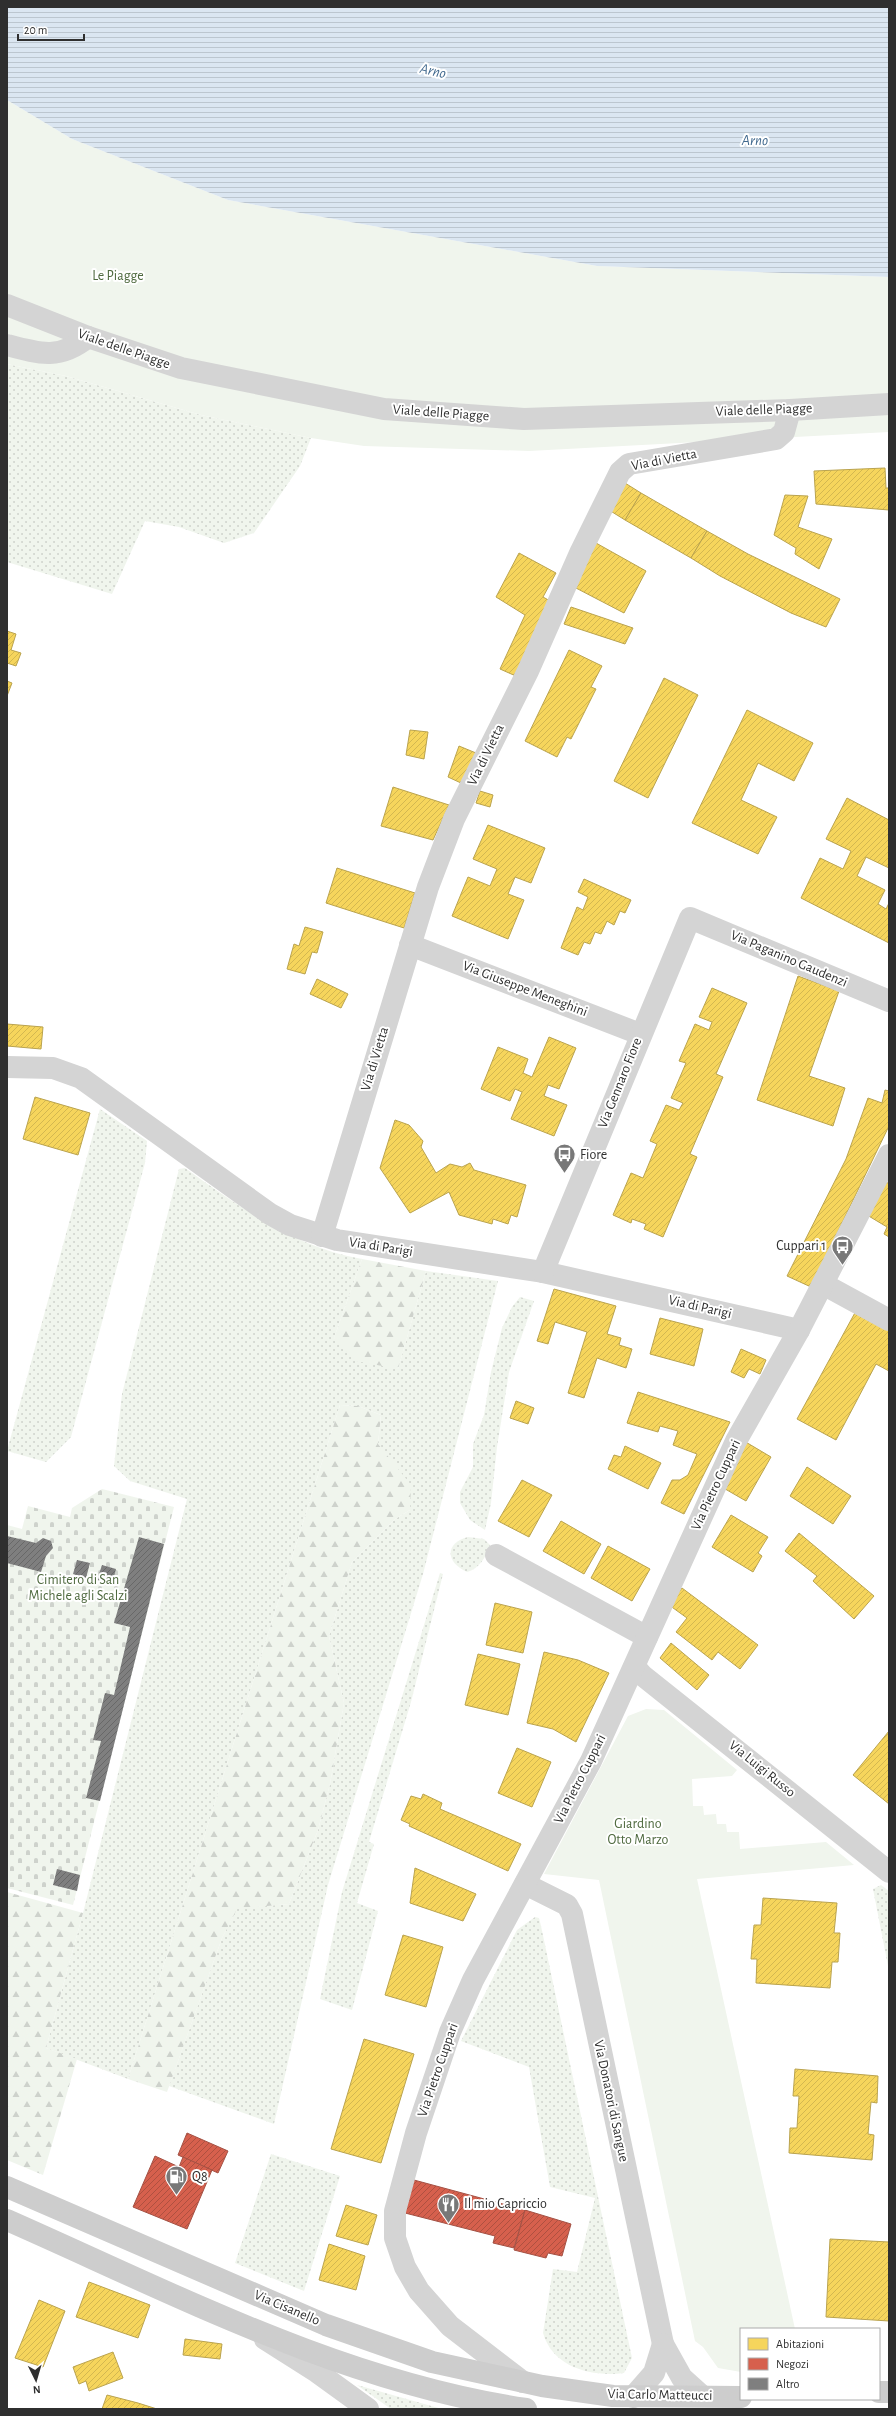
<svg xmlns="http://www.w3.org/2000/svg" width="896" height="2416" font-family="'Alegreya Sans',sans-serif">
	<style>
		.grass { fill: url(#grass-dots) }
		.forest { fill: url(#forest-firs) }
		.cemetery { fill: url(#cemetery-stones) }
		.park { fill: #f0f5ed }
		.water { fill: url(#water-rules) }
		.homes { fill: url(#homes-hatch); stroke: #baa34e }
		.shops { fill: url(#shops-hatch); stroke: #a45144 }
		.building { fill: url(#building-hatch) }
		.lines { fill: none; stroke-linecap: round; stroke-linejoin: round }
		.minor { stroke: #d4d4d4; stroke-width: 22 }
		.secondary { stroke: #cdcdcd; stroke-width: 22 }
		.labels { text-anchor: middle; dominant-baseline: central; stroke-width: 4; stroke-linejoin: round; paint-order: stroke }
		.park-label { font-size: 14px; fill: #4e693e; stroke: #fff }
		.street-label { font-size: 14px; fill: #2f2f2f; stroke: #fff }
		.poi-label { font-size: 14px; fill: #2f2f2f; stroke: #fff; text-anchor: start }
		.water-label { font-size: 15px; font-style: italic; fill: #41698e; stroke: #fff }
	</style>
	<defs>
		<pattern id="grass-dots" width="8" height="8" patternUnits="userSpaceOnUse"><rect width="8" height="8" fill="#f0f5ed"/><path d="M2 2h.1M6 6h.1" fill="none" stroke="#ced2cc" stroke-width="1.8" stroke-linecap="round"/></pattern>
		<pattern id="forest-firs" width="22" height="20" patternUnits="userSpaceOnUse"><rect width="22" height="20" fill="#f0f5ed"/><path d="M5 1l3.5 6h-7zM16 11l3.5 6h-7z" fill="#ced2cc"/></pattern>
		<pattern id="cemetery-stones" width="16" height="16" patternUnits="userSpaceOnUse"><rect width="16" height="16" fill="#f0f5ed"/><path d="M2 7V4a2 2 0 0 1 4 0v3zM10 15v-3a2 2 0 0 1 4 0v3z" fill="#ced2cc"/></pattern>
		<pattern id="water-rules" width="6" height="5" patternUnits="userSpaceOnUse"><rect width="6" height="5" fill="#dbe6f1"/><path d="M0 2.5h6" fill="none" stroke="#bcc6cf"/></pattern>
		<pattern id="homes-hatch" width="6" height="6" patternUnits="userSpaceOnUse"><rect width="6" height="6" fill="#f6d55c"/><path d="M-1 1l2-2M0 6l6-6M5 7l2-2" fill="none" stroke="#d3b750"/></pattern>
		<pattern id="shops-hatch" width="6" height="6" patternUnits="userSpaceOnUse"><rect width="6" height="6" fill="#d6604d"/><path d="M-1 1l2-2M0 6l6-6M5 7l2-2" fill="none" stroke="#ae5040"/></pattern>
		<pattern id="building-hatch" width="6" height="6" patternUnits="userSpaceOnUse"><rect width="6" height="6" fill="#7f7f7f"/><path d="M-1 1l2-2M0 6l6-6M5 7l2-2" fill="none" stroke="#686868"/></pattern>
	</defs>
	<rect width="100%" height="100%" fill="#fff"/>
	<g class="grass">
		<path d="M7,364l59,12 135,39 110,23 -11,28 -46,67 -30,10 -45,-16 -34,-6 -33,73 -105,-32z"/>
		<path d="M100,1109l47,32 -2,22 -74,274 -25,25 -39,-11z"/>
		<path d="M185,1168c55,39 110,80 177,91l-28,79 64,31 28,-98 72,10 -75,293 -95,311 -54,239 -105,-38 53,-148 15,-30 52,-4 29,-74 12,-46 14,-81 -15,-67 23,-74 43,-43 15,-9 -21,-50 -11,-16 3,-29 -23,-9 -18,-1 -212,674 -82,-31 37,-135 104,-414 -57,-18 -16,-15 8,-72 57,-225z"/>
		<path d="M520,1297l14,4 -25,71 -12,75 -6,56 -6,27 -15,-10 -10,-17v-11l13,-25v-23l11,-29 7,-43 11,-44 10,-21z"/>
		<path d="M468,1537l16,2 6,6c-4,12 -11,24 -23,27 -22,-10 -22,-29 1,-35z"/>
		<path d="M440,1573l3,1 -32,128 -42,140 5,2 -17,59 21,8 -26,99 -32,-11 22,-107z"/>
		<path d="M881,1885l8,6v80l-16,-82z"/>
		<path d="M535,1917l4,1 2,8 91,432 -8,15c-32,4 -71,-5 -81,-40l10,-64 24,3 18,-74 -45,-11 -21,-120 -68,-26 56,-111z"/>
		<path d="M271,2154l69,22 -36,115 -69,-28z"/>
		<path d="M357,2385l85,24h-51z"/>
	</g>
	<g class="forest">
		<path d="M362,1259l64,12 -28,98 -42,-8 -22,-23z"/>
		<path d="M340,1405l18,1 23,9 -3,29 33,41 -1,25 -15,9 -43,43 -23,74 15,67 -14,81 -12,46 -29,74 -52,5 -15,29 -55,154 -39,-13z"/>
		<path d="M7,1892l76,21 -37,135 31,11 -34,116 -36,-15z"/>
	</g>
	<path class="cemetery" d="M102,1489l72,18 -101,398 -66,-17v-363l15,4 6,-23 42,11 2,-9z"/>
	<g class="park">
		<path d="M7,100l65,39 156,61 369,66 292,11v155l-360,19 -165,-5 -53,-8 -110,-23 -135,-39 -59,-12z"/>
		<path d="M646,1709l18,1 73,60 -5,6 -40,3 1,27h10l1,9 12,-1 1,10h9l1,8h12l1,17 86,-7 28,23 -157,14 98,450h-54v43l-23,-4 -15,-21 -8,-6 -96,-461 -55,-6 84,-158z"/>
	</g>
	<path class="water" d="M7,7h882v270l-292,-11 -369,-66 -156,-61 -65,-39z"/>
	<g class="homes">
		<path d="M885,468l1,20h3v22l-73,-6 -2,-33z"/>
		<path d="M625,483l16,10 -16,27 -16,-10z"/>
		<path d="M641,493l66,38 -16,27 -66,-38z"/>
		<path d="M785,495l23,1 -10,31 34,12 -13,30 -24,-15 1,-6 -22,-13z"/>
		<path d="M707,531l41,23 92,45 -14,28 -35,-14 -71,-37 -29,-18z"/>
		<path d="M596,543l50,28 -22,42 -50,-26z"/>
		<path d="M519,553l37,20 -13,24 9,5 -34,75 -18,-8 25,-54 -29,-18z"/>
		<path d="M571,607l62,21 -8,16 -61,-20z"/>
		<path d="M7,631l9,3 -5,16 10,3 -5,13 -9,-3z"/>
		<path d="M569,650l33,16 -11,21 5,2 -25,50 -4,-2 -10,20 -32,-16z"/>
		<path d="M664,678l34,17 -50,103 -34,-17z"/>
		<path d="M7,681l5,2 -5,13z"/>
		<path d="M747,710l66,33 -19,38 -36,-18 -17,37 36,17 -19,37 -66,-31z"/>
		<path d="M410,730l18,2 -4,27 -18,-4z"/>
		<path d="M459,746l17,7 -15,30 -13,-6z"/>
		<path d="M393,787l56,18 -16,35 -52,-14z"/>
		<path d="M480,791l13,4 -3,12 -14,-4z"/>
		<path d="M847,798l42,22v48l-23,-11 -9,19 28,14 -7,14 8,5 3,-6v40l-88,-45 19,-40 23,11 8,-18 -25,-12z"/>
		<path d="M488,825l57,23 -14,35 -16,-6 -7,17 16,6 -16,39 -56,-23 16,-39 22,9 7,-17 -24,-10z"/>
		<path d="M337,868l78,25 -11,35 -78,-25z"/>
		<path d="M584,879l47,21 -6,13 -5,-2 -6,14 -7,-4 -6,13 -6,-2 -5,12 -6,-2 -6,13 -17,-7 16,-41 6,3 5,-13 -10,-5z"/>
		<path d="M305,927l18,5 -6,21 -5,-1 -7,22 -18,-5 7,-25 5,2z"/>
		<path d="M798,976l41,15 -30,85 36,12 -12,38 -76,-26z"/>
		<path d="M317,979l31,15 -7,14 -31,-14z"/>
		<path d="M712,988l35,15 -31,71 7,3 -33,77 7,3 -34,80 -19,-8 2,-5 -14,-5 -1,4 -18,-8 18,-42 12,5 14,-34 -7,-3 16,-36 13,5 4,-7 -12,-5 15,-35 -7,-2 16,-37 14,6 3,-8 -13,-5z"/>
		<path d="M7,1024l36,3 -2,22 -34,-3z"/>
		<path d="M549,1037l27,11 -17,41 -11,-4 -4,11 23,9 -13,31 -43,-17 11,-27 -7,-3 -5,12 -29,-12 17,-42 30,12 -5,14 9,4z"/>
		<path d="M885,1090l4,1v35l-78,161 -24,-11 59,-117 22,-61 14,5z"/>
		<path d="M35,1097l55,16 -12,42 -55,-16z"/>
		<path d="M395,1120l14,5 14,16 -2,6 15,26 14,-9 12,3 8,-4 4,7 52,15 -9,32 -6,-2 -3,9 -15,-5 -1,5 -33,-9 -10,-23 -39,21 -30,-45z"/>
		<path d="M885,1181l4,3v53l-5,-3 3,-7 -20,-12z"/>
		<path d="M554,1289l62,17 -9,28 14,4 -2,7 13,4 -6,19 -29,-10 -13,40 -16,-5 19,-61 -32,-10 -7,22 -11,-3z"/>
		<path d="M857,1309l32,18v44l-13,-7 -40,76 -39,-21z"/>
		<path d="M660,1318l43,11 -9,37 -44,-12z"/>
		<path d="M741,1349l25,11 -6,14 -11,-5 -5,9 -13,-6z"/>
		<path d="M638,1392l92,30 -46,92 -23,-11 11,-23h8l8,-5 9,-21 -24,-9 5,-14 -18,-5 -2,6 -31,-9z"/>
		<path d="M516,1401l18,7 -6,16 -18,-6z"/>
		<path d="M744,1441l27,16 -25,44 -26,-15z"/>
		<path d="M625,1446l36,17 -13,26 -40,-20 6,-14 7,2z"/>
		<path d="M807,1467l44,29 -18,28 -43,-28z"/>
		<path d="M522,1480l30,15 -23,42 -31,-16z"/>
		<path d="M731,1515l37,22 -10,16 4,3 -9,16 -41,-25z"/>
		<path d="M561,1521l40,23 -17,30 -41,-23z"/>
		<path d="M799,1533l75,63 -20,23 -41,-38 4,-5 -32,-25z"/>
		<path d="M608,1546l42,23 -18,32 -41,-23z"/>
		<path d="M682,1588l76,57 -18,24 -22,-17 -6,8 -36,-28 11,-14 -18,-13z"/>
		<path d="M495,1603l37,9 -9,41 -37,-8z"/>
		<path d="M671,1643l38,32 -12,15 -37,-32z"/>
		<path d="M544,1652l34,8 31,13 -33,69 -23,-13 -26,-6z"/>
		<path d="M478,1654l42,10 -12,51 -43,-10z"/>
		<path d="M889,1731v73l-36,-29z"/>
		<path d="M517,1748l34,14 -19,45 -34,-14z"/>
		<path d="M423,1794l19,9 -2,6 81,35 -13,27 -99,-45 1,-2 -9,-4 10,-24 10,3z"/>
		<path d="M415,1868l61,26 -13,27 -53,-18z"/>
		<path d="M763,1898l74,5 -3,30h6l-2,29h-6l-2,26 -74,-5 1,-24h-6l3,-34h7z"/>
		<path d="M403,1935l40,12 -17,60 -41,-12z"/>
		<path d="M364,2039l50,15 -33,109 -50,-14z"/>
		<path d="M795,2069l83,7 -1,27 -6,-1 -3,32 6,1 -2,25 -83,-7 1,-25h7l2,-32h-6z"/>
		<path d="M346,2205l31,10 -9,30 -32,-9z"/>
		<path d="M830,2239l59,3v79l-63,-4z"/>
		<path d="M329,2244l36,12 -9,34 -37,-10z"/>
		<path d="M89,2282l61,23 -12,33 -62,-21z"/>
		<path d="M39,2300l26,11 -22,56 -28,-9z"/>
		<path d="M185,2339l37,5 -2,15 -37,-4z"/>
		<path d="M113,2352l10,26 -34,13 -3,-10 -7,3 -6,-17z"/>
		<path d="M107,2395l31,8 19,6h-55z"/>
	</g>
	<g class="shops">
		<path d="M187,2133l41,18 -10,22 -40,-18z"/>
		<path d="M155,2156l24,11 4,-10 29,13 -25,59 -54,-22z"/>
		<path d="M414,2180l111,30 -11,38 -21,-5 2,-7 -90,-23z"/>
		<path d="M525,2210l46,14 -9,32 -14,-3 -2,5 -32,-8z"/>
	</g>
	<g class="building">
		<path d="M7,1536l29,7 7,-5 8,3 2,7 -7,8 -5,16 -34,-9z"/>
		<path d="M139,1537l25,7 -64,257 -14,-3 15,-57 -8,-1 12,-47 9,2 16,-68 -16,-4z"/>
		<path d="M77,1560l13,3 -4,15 -13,-4z"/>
		<path d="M102,1565l14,4 -4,15 -15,-4z"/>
		<path d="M57,1869l23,6 -3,16 -24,-6z"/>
	</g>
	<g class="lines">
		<g class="minor">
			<path d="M7,305l81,32 93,31 203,41 140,10 266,-9 99,-6"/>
			<path d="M7,345c33,9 53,15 81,-8"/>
			<path d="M410,945l230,89"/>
			<path d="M7,1067l46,1 28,10 189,136 20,11 47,15 206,32 256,58"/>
			<path d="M322,1236l106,-349 26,-68 74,-148 53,-120 39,-79 9,-8 147,-25 8,-7 6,-22"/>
			<path d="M543,1272l147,-354 199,83"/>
			<path d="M823,1284l66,36"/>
			<path d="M496,1555l151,82"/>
			<path d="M635,1667l7,8 247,197"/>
			<path d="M525,1884l42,21 5,9 91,430"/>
			<path d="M265,2339l52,33 51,37"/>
			<path d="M523,2382l-73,-56 -31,-35 -14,-24 -10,-29v-27l21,-78 34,-101 23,-52 118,-219 145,-320 63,-111 90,-175"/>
			<path d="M633,2397l21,-24 9,-29 19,34 20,18"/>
		</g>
		<g class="secondary">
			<path d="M7,2187l319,138 106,37 110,24 71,10 128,1"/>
			<path d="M7,2220c168,74 335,162 519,189"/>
			<path d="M879,2392h10"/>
		</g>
	</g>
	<defs>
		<symbol id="bus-pin" viewBox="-11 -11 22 30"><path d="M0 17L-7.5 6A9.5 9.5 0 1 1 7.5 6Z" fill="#787878" stroke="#fff"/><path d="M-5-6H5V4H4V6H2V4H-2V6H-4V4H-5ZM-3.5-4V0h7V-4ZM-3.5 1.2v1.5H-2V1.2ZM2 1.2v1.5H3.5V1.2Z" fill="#fff"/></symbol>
		<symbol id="fuel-pin" viewBox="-11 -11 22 30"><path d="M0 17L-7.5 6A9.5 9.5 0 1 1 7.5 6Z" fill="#787878" stroke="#fff"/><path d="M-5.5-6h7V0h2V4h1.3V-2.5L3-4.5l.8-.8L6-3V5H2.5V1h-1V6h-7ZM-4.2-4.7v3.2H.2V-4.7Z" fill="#fff"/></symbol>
		<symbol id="restaurant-pin" viewBox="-11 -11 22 30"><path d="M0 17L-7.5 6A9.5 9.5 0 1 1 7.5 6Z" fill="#787878" stroke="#fff"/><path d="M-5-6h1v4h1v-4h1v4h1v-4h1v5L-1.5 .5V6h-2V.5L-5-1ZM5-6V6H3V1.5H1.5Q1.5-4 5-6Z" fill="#fff"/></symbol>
	</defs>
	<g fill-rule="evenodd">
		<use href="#bus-pin" x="552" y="1142" width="25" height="34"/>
		<use href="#bus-pin" x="830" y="1234" width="25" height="34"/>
		<use href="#fuel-pin" x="164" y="2164" width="25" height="34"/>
		<use href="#restaurant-pin" x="436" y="2192" width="25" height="34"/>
	</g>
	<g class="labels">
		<g class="park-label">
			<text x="118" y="276">Le Piagge</text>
			<text x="78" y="1580">Cimitero di San<tspan x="78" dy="16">Michele agli Scalzi</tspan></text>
			<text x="638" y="1824">Giardino<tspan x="638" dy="16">Otto Marzo</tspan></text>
		</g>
		<g class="street-label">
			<text transform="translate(124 349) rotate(19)">Viale delle Piagge</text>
			<text transform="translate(764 410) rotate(-2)">Viale delle Piagge</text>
			<text transform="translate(441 413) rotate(4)">Viale delle Piagge</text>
			<text transform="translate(664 460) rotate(-11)">Via di Vietta</text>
			<text transform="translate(486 755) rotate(-64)">Via di Vietta</text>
			<text transform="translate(789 959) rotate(23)">Via Paganino Gaudenzi</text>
			<text transform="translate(525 989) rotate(21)">Via Giuseppe Meneghini</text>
			<text transform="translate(375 1059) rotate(-73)">Via di Vietta</text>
			<text transform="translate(620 1083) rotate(-68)">Via Gennaro Fiore</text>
			<text transform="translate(381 1247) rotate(9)">Via di Parigi</text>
			<text transform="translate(700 1307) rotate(13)">Via di Parigi</text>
			<text transform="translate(716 1485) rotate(-65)">Via Pietro Cuppari</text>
			<text transform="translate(762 1769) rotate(39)">Via Luigi Russo</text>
			<text transform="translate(580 1779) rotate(-63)">Via Pietro Cuppari</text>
			<text transform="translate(438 2070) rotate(-71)">Via Pietro Cuppari</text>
			<text transform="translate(611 2101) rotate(78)">Via Donatori di Sangue</text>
			<text transform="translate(287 2308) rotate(23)">Via Cisanello</text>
			<text transform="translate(660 2395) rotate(1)">Via Carlo Matteucci</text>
		</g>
		<g class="poi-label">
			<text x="580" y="1155">Fiore</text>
			<text x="826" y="1246" text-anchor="end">Cuppari 1</text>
			<text x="192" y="2177">Q8</text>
			<text x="464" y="2204">Il mio Capriccio</text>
		</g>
		<g class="water-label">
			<text transform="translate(433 71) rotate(13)">Arno</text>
			<text x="755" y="140">Arno</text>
		</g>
	</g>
	<rect width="896" height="2416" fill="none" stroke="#2f2f2f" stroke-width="16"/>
	<rect x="740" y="2328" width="140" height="72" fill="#ffffff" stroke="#acacac"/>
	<rect x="748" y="2338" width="20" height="12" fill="#f6d55c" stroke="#acacac"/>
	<text x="776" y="2348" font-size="12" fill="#2f2f2f">Abitazioni</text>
	<rect x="748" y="2358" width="20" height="12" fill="#d6604d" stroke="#acacac"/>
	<text x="776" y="2368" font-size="12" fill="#2f2f2f">Negozi</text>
	<rect x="748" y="2378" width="20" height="12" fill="#7f7f7f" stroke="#acacac"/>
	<text x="776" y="2388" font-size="12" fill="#2f2f2f">Altro</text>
	<g transform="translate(36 2380) rotate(175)" stroke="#ffffff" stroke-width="3" paint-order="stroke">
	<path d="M0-3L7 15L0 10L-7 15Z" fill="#2f2f2f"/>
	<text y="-6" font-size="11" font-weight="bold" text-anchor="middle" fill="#2f2f2f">N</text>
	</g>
	<path d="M18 34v6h66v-6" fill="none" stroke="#2f2f2f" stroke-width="2"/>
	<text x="24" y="34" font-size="12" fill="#2f2f2f" stroke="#ffffff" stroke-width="3" paint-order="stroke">20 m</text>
</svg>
